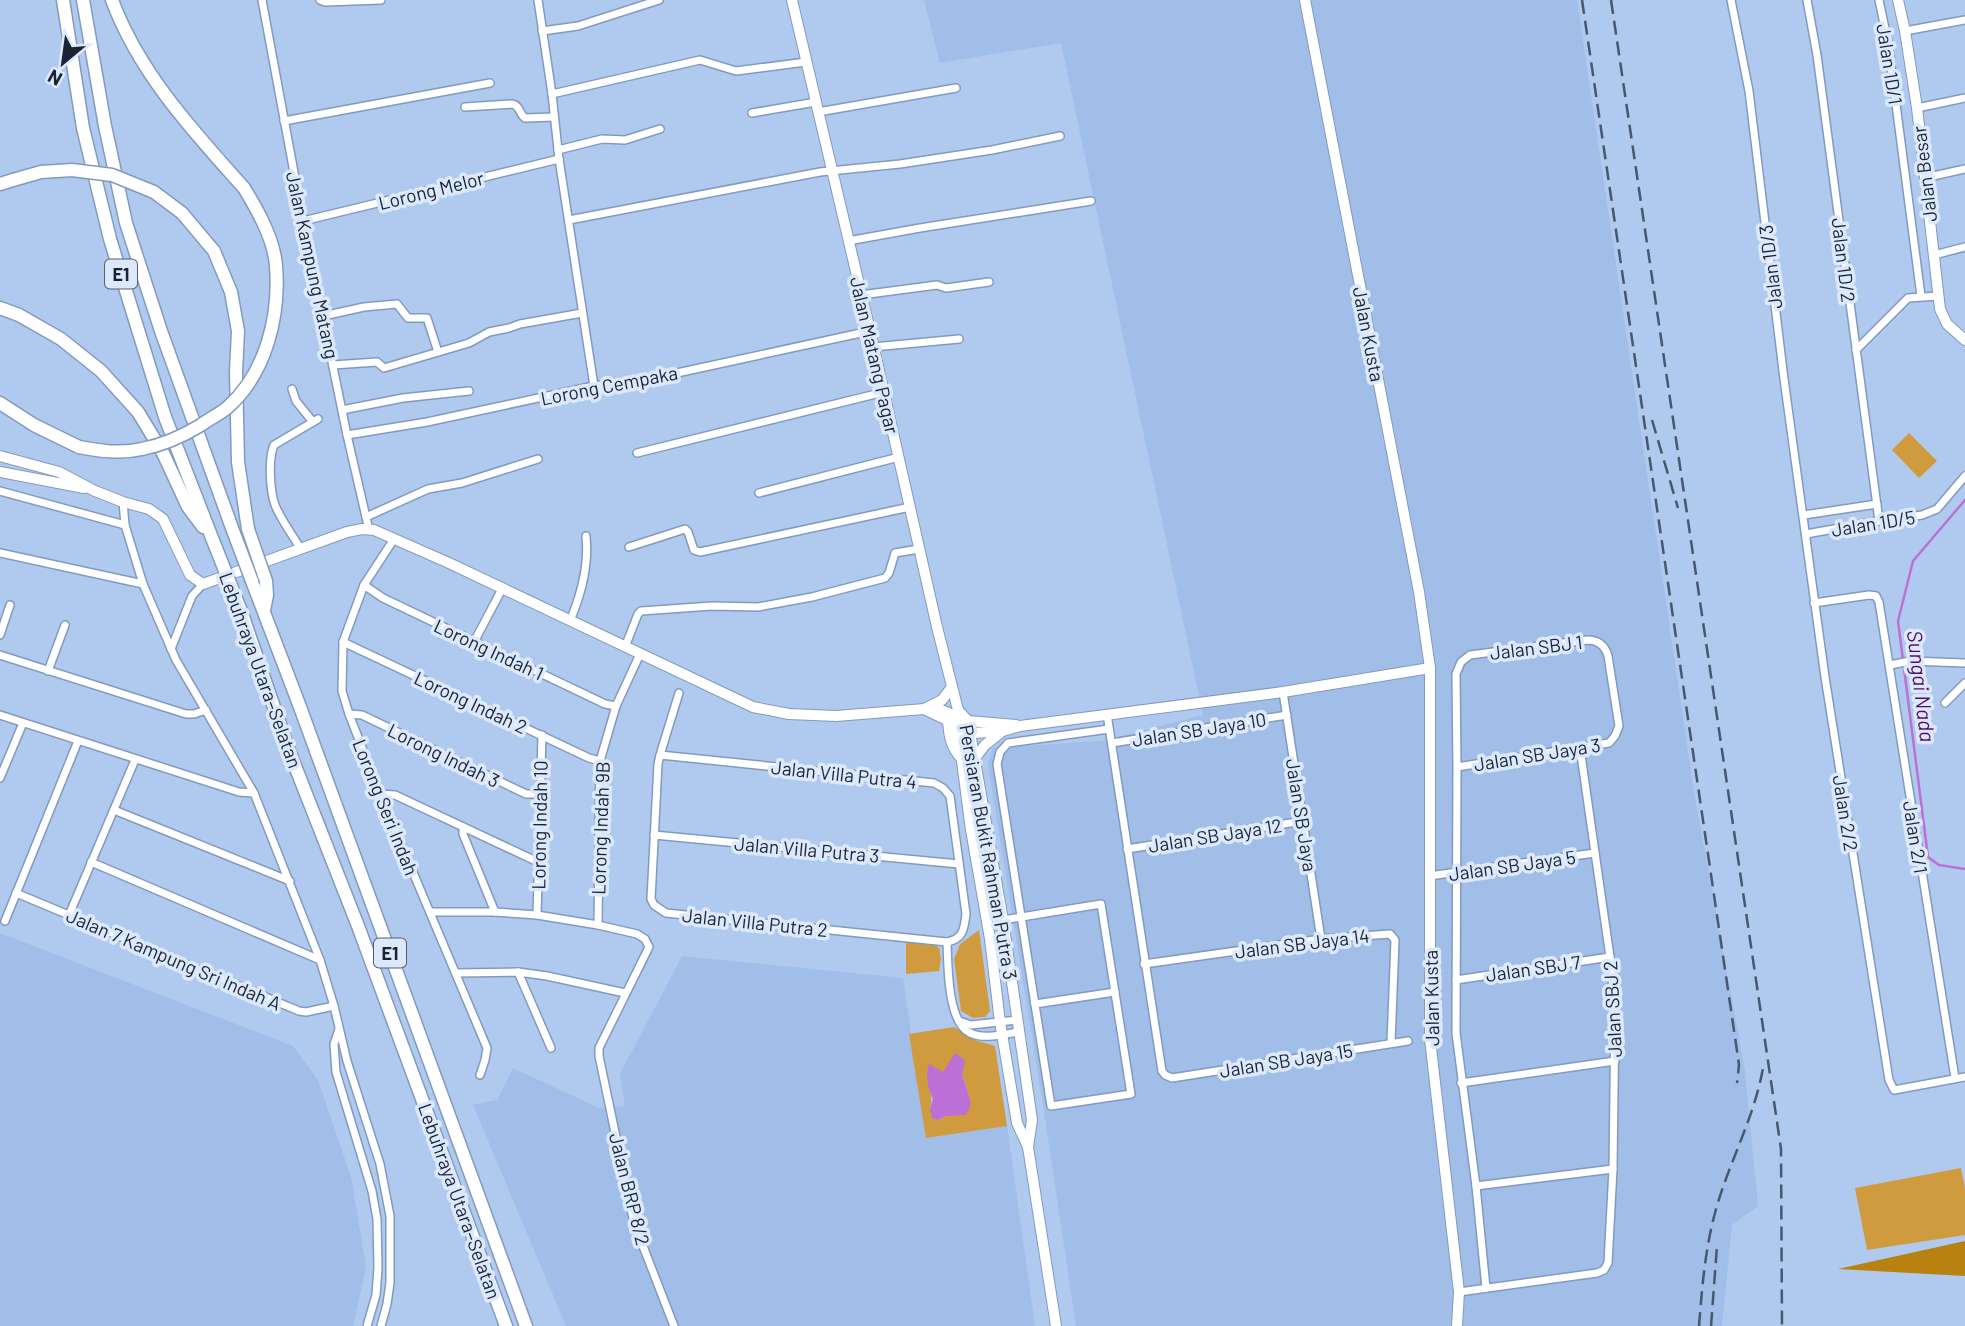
<svg xmlns="http://www.w3.org/2000/svg" width="1965" height="1326" font-family="Barlow,sans-serif">
	<style>
		.built { fill: #a0bee8 }
		.green { fill: #d09a3e; fill-rule: evenodd }
		.forest { fill: #b98110 }
		.water { fill: #bc70d5 }
		.lines { fill: none; stroke-linecap: round; stroke-linejoin: round }
		.stream { stroke: #bc70d5; stroke-width: 2.5 }
		.street-casing { stroke: #829abe; stroke-width: 10 }
		.secondary-casing { stroke: #829abe; stroke-width: 12 }
		.highway-casing { stroke: #829abe; stroke-width: 15 }
		.street { stroke: #fff; stroke-width: 7 }
		.secondary { stroke: #fff; stroke-width: 10 }
		.highway { stroke: #fff; stroke-width: 12 }
		.rail { stroke: #49576c; stroke-width: 2.5; stroke-dasharray: 14 7; stroke-linecap: butt }
		.highway-bridge-casing { stroke: #829abe; stroke-width: 15; stroke-linecap: butt }
		.highway-bridge { stroke: #fff; stroke-width: 12 }
		.labels { text-anchor: middle; dominant-baseline: central; stroke-width: 7; stroke-linejoin: round; paint-order: stroke }
		.shield { fill: #dce9fd; stroke: #545e6e; stroke-width: 2 }
		.shield-label { font-size: 18px; font-weight: bold; fill: #1a2331 }
		.street-label { font-size: 19px; fill: #1a2331; stroke: #dce9fd }
		.water-label { font-size: 21px; font-style: italic; fill: #550969; stroke: #dce9fd }
	</style>
	<rect width="100%" height="100%" fill="#b0caef"/>
	<g class="built">
		<path d="M924,0h653l117,792 51,279 13,135 -26,19 -10,101h-646l-32,-215 -56,-346 5,-17 109,-7 101,-26 -142,-672 -121,20z"/>
		<path d="M0,933l293,113 25,34 33,97 15,90 -13,59h-353z"/>
		<path d="M682,956l221,22 23,160 81,-12 28,200h-469l-93,-221 24,-5 16,-32 86,40 26,-2 -5,-32z"/>
	</g>
	<g class="green">
		<path d="M1909,433l28,28 -18,17 -27,-28z"/>
		<path d="M979,930l11,81 -5,6 -12,1 -12,-7 -7,-52 6,-15z"/>
		<path d="M906,940l24,2 9,6 2,11 -2,12 -33,3z"/>
		<path d="M954,1027l20,13 21,6 12,80 -81,12 -17,-104zM943,1073l19,2c5,9 5,19 9,29l-33,16 -8,-12c4,-13 -2,-17 -2,-31z"/>
		<path d="M1961,1168l4,21v46l-98,15 -12,-62z"/>
	</g>
	<path class="forest" d="M1965,1241v35l-127,-7z"/>
	<path class="water" d="M955,1053l10,7 -3,15c2,4 8,24 9,28 0,1 -4,11 -5,12l-20,1 -8,4 -6,-2 -2,-10 3,-9c-5,-10 -8,-24 -4,-35l14,8z"/>
	<g class="lines">
		<path class="stream" d="M1965,500l-52,61 -15,60 30,236 11,8 26,4"/>
		<defs>
			<g id="street">
				<path d="M262,0l41,221 44,214 22,95"/>
				<path d="M320,0l5,2 56,-2"/>
				<path d="M538,0l14,94 7,65 35,227"/>
				<path d="M1731,0l18,91 35,288 41,298 64,403 5,10 71,-13"/>
				<path d="M1807,0l10,55 62,466"/>
				<path d="M1879,0l9,43 33,253"/>
				<path d="M542,31l36,-5 81,-26"/>
				<path d="M1905,31l60,-11"/>
				<path d="M552,94l148,-34 36,11 70,-9"/>
				<path d="M465,107l47,-3c8,1 7,10 13,14l29,-1"/>
				<path d="M1917,108l48,-10"/>
				<path d="M818,112l138,-24"/>
				<path d="M752,113l64,-11"/>
				<path d="M284,121l206,-38"/>
				<path d="M558,150l44,-11 23,1 35,-11"/>
				<path d="M1924,178l41,-9"/>
				<path d="M569,220l251,-48 80,-8 92,-14 68,-14"/>
				<path d="M303,221l256,-62"/>
				<path d="M848,241l72,-13 171,-27"/>
				<path d="M1934,255l31,-8"/>
				<path d="M861,295l76,-10 9,3 43,-6"/>
				<path d="M323,316l41,-9 33,-3 11,14h19l11,34"/>
				<path d="M873,347l86,-8"/>
				<path d="M1856,350l52,-52 30,-2"/>
				<path d="M333,365l44,-3 7,6 85,-25 20,-11 20,-4 11,-4 62,-11"/>
				<path d="M292,389l4,12 17,21"/>
				<path d="M342,410l61,-12 66,-7"/>
				<path d="M347,435l80,-13 167,-36 69,-10 207,-45"/>
				<path d="M637,453l247,-61"/>
				<path d="M0,491l125,34"/>
				<path d="M759,493l140,-36"/>
				<path d="M123,502l2,23 18,59 33,76 78,133 66,167 14,46 13,55 33,103 10,52v67l-3,21 -6,22"/>
				<path d="M1804,515l73,-11"/>
				<path d="M366,517l62,-28 34,-6 76,-24"/>
				<path d="M1806,534l73,-13 43,-6 15,-6 28,-33"/>
				<path d="M394,539l-30,46 -21,57 -1,49 7,23 31,80 107,254 -2,12 -5,15"/>
				<path d="M629,547l56,-18 3,3 6,18 6,2 210,-45"/>
				<path d="M300,548c-8,-14 -19,-28 -25,-43 -5,-14 -7,-46 -1,-60l44,-26"/>
				<path d="M0,553l143,31"/>
				<path d="M364,585l19,13 222,106 11,2"/>
				<path d="M1814,603l55,-8 7,1 3,6 76,476"/>
				<path d="M570,621c11,-26 19,-57 16,-85"/>
				<path d="M0,635l10,-30"/>
				<path d="M343,642l246,116 11,3"/>
				<path d="M474,642l28,-53"/>
				<path d="M625,647l13,-33 3,-3 71,-5 46,1 54,-10 73,-19 4,-5 6,-20 24,-4"/>
				<path d="M171,649l21,-53 11,-12"/>
				<path d="M0,655l186,59h8l12,-4"/>
				<path d="M1890,665l20,-4 55,2"/>
				<path d="M48,671l17,-46"/>
				<path d="M1283,692l38,247"/>
				<path d="M1945,703l20,-20"/>
				<path d="M349,714l13,1 164,79h14"/>
				<path d="M1107,714l55,357 3,4 7,3 236,-37"/>
				<path d="M0,715l239,77 15,1"/>
				<path d="M1112,743l175,-28"/>
				<path d="M660,755l274,28 9,5 7,8 16,118c-2,14 -2,25 -19,28l-281,-29 -12,-8 -3,-6 7,-135 2,-9 19,-62"/>
				<path d="M1457,767l152,-24 6,-7 4,-10 -11,-70c-3,-11 -10,-16 -21,-16l-117,15 -9,7 -5,12 1,93 -1,266 20,153 10,102"/>
				<path d="M0,778l23,-55"/>
				<path d="M380,794l15,1 143,67"/>
				<path d="M114,810l176,71"/>
				<path d="M463,827v7l32,78"/>
				<path d="M654,835l305,29"/>
				<path d="M1127,849l176,-28"/>
				<path d="M91,862l229,98"/>
				<path d="M1429,876l166,-23"/>
				<path d="M16,893l283,118 7,1 28,-6"/>
				<path d="M430,912h65l42,3 61,10 39,9 8,5 4,8 -50,101v8l35,167 40,103"/>
				<path d="M69,915l66,-155"/>
				<path d="M537,915l5,-180"/>
				<path d="M1003,920l98,-16 30,190 -80,12c-18,-114 -36,-228 -54,-342l3,-12 8,-9 101,-14"/>
				<path d="M5,921l73,-180"/>
				<path d="M598,925l2,-164 16,-55 24,-52"/>
				<path d="M947,942c1,22 0,80 23,91 14,7 34,1 49,-1"/>
				<path d="M1144,964l177,-25 69,-5 5,6 -4,103"/>
				<path d="M518,972l33,76"/>
				<path d="M456,973l62,-1 29,4 78,17"/>
				<path d="M1456,980l154,-23"/>
				<path d="M1035,1004l80,-12"/>
				<path d="M959,1021l12,4 46,-5"/>
				<path d="M339,1029l-5,15 2,28 36,119 5,28 1,49 -2,27 -9,31"/>
				<path d="M1461,1083l154,-22"/>
				<path d="M1476,1186l137,-17"/>
				<path d="M1459,1292l138,-19 7,-3 4,-7 5,-94 2,-159 -5,-53 -30,-209"/>
			</g>
			<g id="secondary">
				<path d="M792,0l78,331 67,296 21,83"/>
				<path d="M1305,0l114,592 11,76v371l29,253 -2,34"/>
				<path d="M1898,0l7,31 12,77 23,201 7,15 18,16"/>
				<path d="M0,456l59,16 36,19 28,11 26,7 14,10 27,56 13,9 144,-52 15,-3 12,1 75,33 304,144 36,7 47,2 88,-7 18,-9 10,-13"/>
				<path d="M0,472l84,16"/>
				<path d="M932,706l36,15 48,4"/>
				<path d="M924,709l50,24 29,-2 17,-5 263,-34 147,-24"/>
				<path d="M958,710l-2,6 15,114 19,109 10,83 17,101 11,24 28,179"/>
				<path d="M958,710l10,11 35,199 29,200 -4,27"/>
				<path d="M948,720c1,17 3,28 15,40"/>
				<path d="M975,758l10,-13 15,-12"/>
			</g>
			<g id="highway">
				<path d="M63,0l20,128 27,111 55,178 47,121"/>
				<path d="M83,0l22,126 21,97 35,108 71,197"/>
				<path d="M112,0c27,73 81,131 132,188"/>
				<path d="M0,184l13,-4"/>
				<path d="M182,213l32,38 17,41 7,39 -2,41 2,90 10,67"/>
				<path d="M0,308l19,7 42,24 40,32 37,41 25,41 25,54 15,20"/>
				<path d="M0,403l34,22 45,22"/>
				<path d="M252,581l48,126 226,619"/>
				<path d="M264,610l3,-15 -1,-14"/>
				<path d="M241,611l47,137 70,178 148,400"/>
			</g>
		</defs>
		<use href="#street" class="street-casing"/>
		<use href="#secondary" class="secondary-casing"/>
		<use href="#highway" class="highway-casing"/>
		<use href="#street" class="street"/>
		<use href="#secondary" class="secondary"/>
		<use href="#highway" class="highway"/>
		<g class="rail">
			<path d="M1582,0l154,1044 3,21 -2,18"/>
			<path d="M1611,0l170,1149 1,177"/>
			<path d="M1652,420l26,88"/>
			<path d="M1699,1326c3,-38 6,-76 16,-113 13,-49 39,-94 48,-145"/>
			<path d="M1711,1326l6,-80"/>
		</g>
		<defs>
			<g id="highway-bridge">
				<path d="M13,180l28,-8 31,-2 40,5 42,17 28,21"/>
				<path d="M79,447c21,4 42,7 63,2 21,-4 41,-13 59,-24 8,-6 19,-11 27,-18 38,-34 52,-91 48,-141 -2,-27 -18,-55 -32,-78"/>
				<path d="M232,528l20,53"/>
				<path d="M248,529l18,52"/>
				<path d="M212,538l29,73"/>
			</g>
		</defs>
		<use href="#highway-bridge" class="highway-bridge-casing"/>
		<use href="#highway-bridge" class="highway-bridge"/>
	</g>
	<g class="labels">
		<g class="shield">
			<rect x="105" y="259.5" width="32" height="29" rx="5"/>
			<rect x="374" y="938.5" width="32" height="29" rx="5"/>
		</g>
		<g class="shield-label">
			<text x="121" y="274">E1</text>
			<text x="390" y="953">E1</text>
		</g>
		<g class="street-label">
			<text transform="translate(1890 64) rotate(81)">Jalan 1D/1</text>
			<text transform="translate(1924 174) rotate(-97)">Jalan Besar</text>
			<text transform="translate(431 190) rotate(-14)">Lorong Melor</text>
			<text transform="translate(1844 260) rotate(83)">Jalan 1D/2</text>
			<text transform="translate(313 265) rotate(78)">Jalan Kampung Matang</text>
			<text transform="translate(1770 267) rotate(-97)">Jalan 1D/3</text>
			<text transform="translate(1369 334) rotate(79)">Jalan Kusta</text>
			<text transform="translate(875 355) rotate(77)">Jalan Matang Pagar</text>
			<text transform="translate(609 385) rotate(-11)">Lorong Cempaka</text>
			<text transform="translate(1873 523) rotate(-9)">Jalan 1D/5</text>
			<text transform="translate(1536 647) rotate(-7)">Jalan SBJ 1</text>
			<text transform="translate(489 649) rotate(25)">Lorong Indah 1</text>
			<text transform="translate(261 670) rotate(70)">Lebuhraya Utara–Selatan</text>
			<text transform="translate(471 702) rotate(25)">Lorong Indah 2</text>
			<text transform="translate(1199 729) rotate(-9)">Jalan SB Jaya 10</text>
			<text transform="translate(1537 754) rotate(-9)">Jalan SB Jaya 3</text>
			<text transform="translate(444 755) rotate(26)">Lorong Indah 3</text>
			<text transform="translate(844 774) rotate(6)">Jalan Villa Putra 4</text>
			<text transform="translate(386 807) rotate(68)">Lorong Seri Indah</text>
			<text transform="translate(1846 813) rotate(81)">Jalan 2/2</text>
			<text transform="translate(1302 815) rotate(81)">Jalan SB Jaya</text>
			<text transform="translate(539 825) rotate(-89)">Lorong Indah 10</text>
			<text transform="translate(600 828) rotate(-88)">Lorong Indah 9B</text>
			<text transform="translate(1215 835) rotate(-9)">Jalan SB Jaya 12</text>
			<text transform="translate(1916 837) rotate(81)">Jalan 2/1</text>
			<text transform="translate(807 849) rotate(5)">Jalan Villa Putra 3</text>
			<text transform="translate(989 852) rotate(80)">Persiaran Bukit Rahman Putra 3</text>
			<text transform="translate(1512 865) rotate(-8)">Jalan SB Jaya 5</text>
			<text transform="translate(755 922) rotate(6)">Jalan Villa Putra 2</text>
			<text transform="translate(1302 943) rotate(-7)">Jalan SB Jaya 14</text>
			<text transform="translate(174 959) rotate(23)">Jalan 7 Kampung Sri Indah A</text>
			<text transform="translate(1533 968) rotate(-8)">Jalan SBJ 7</text>
			<text transform="translate(1431 998) rotate(-91)">Jalan Kusta</text>
			<text transform="translate(1612 1009) rotate(-93)">Jalan SBJ 2</text>
			<text transform="translate(1286 1060) rotate(-9)">Jalan SB Jaya 15</text>
			<text transform="translate(630 1189) rotate(76)">Jalan BRP 8/2</text>
			<text transform="translate(460 1201) rotate(70)">Lebuhraya Utara–Selatan</text>
		</g>
		<g class="water-label">
			<text transform="translate(1922 686) rotate(83)">Sungai Nada</text>
		</g>
	</g>
	<g transform="translate(63 63) rotate(209)" stroke="#dce9fd" stroke-width="5" paint-order="stroke">
	<path d="M0-5L12 26L0 18L-12 26Z" fill="#1a2331"/>
	<text y="-10" font-size="19" font-weight="bold" text-anchor="middle" fill="#1a2331">N</text>
	</g>
</svg>
